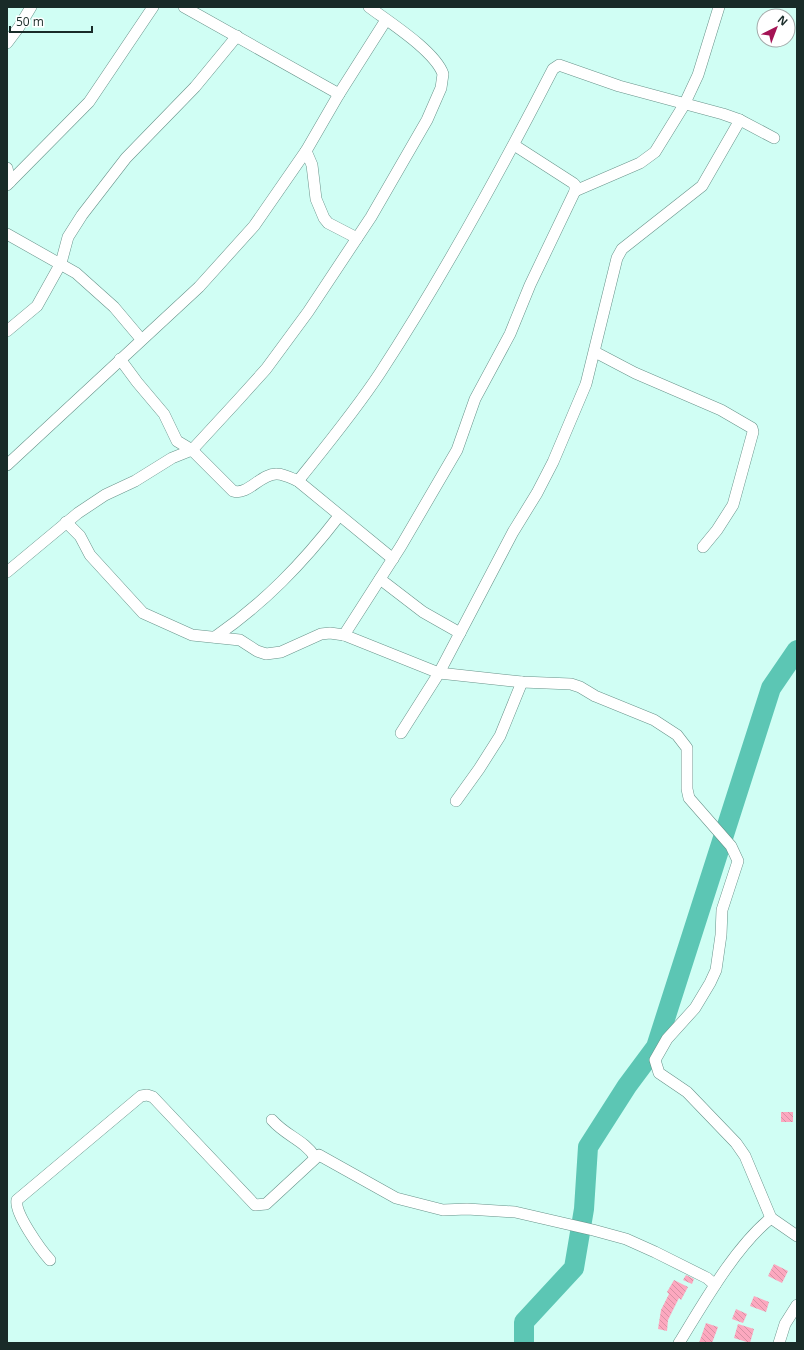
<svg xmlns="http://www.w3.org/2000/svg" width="804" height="1350" font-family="'Open Sans',sans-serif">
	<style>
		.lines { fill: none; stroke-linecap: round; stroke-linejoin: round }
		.river { stroke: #5cc6b4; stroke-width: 20 }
		.building { fill: url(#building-back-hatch) }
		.minor-casing { stroke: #68938a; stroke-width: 12 }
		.minor { stroke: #fff; stroke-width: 11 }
	</style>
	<defs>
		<pattern id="building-back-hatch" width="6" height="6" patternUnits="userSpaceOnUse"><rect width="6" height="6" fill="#fca8bf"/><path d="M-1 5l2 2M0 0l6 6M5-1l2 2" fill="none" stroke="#d791a4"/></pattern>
	</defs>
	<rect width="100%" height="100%" fill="#d0fef4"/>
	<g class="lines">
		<path class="river" d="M524,1343v-21l50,-54 10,-59 4,-62 39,-61 29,-39 115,-359 26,-38"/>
	</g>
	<g class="building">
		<rect x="781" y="1112" width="12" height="10"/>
		<path d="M774,1264l14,7 -6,12 -14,-7z"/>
		<path d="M686,1275l8,4 -2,5 -9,-4z"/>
		<path d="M674,1280l14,7 -7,13 -2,-2 -11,22 -1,11 -9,-2 3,-19 8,-16 -2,-2z"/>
		<path d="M754,1296l15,6 -3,10 -16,-6z"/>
		<path d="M736,1309l11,5 -4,9 -11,-4z"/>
		<path d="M706,1323l12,4 -6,16h-13z"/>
		<path d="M738,1324l16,5 -4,14 -16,-5z"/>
	</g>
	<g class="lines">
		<defs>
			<g id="minor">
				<path d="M184,7l155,87"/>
				<path d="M7,43l12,-16 12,-20"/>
				<path d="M306,151l6,14 4,34 8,19 4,5 29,15"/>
				<path d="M7,168l3,14"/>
				<path d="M7,185l82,-83 64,-95"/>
				<path d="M575,191l65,-28 15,-11 29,-47 14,-30 21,-68"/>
				<path d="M7,234l69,39 38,34 27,32"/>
				<path d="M7,331l30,-25 24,-43 7,-26 14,-22 44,-57 69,-71 42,-51"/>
				<path d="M595,352l40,21 86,37 31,18 1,4 -20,73 -16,25 -14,17"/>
				<path d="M120,359l17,23 27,32 13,27 15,9 41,41c15,5 28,-18 44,-17 7,0 14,4 21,7l95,78"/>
				<path d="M7,465l192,-178 55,-61 52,-75 33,-57 47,-74"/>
				<path d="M298,481c28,-35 57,-70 82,-108 64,-98 120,-201 173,-304l6,-4 60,21 104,28 17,6 34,18"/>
				<path d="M66,522l14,14 10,19 53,58 49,22 48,5 17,11 9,3 15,-2 40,-18 9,-1 14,2 95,38 83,9 49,2 9,3 15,9 59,24 23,15 10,13v41l2,9 42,48 7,15 -16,49 -1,25 -5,35 -6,13 -15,25 -28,31 -12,21 4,13 28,19 49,51 9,13 26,62 26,18"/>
				<path d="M7,572l71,-59 27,-18 30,-14 37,-23 20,-8 47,-51 27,-30 42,-57 63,-95 56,-97 14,-32 2,-14c-8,-23 -54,-52 -74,-67"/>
				<path d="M380,579l43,33 37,21"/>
				<path d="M344,635l57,-89 56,-96 18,-51 35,-65 20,-49 45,-94v-6l-2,-2 -59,-38"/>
				<path d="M215,637c49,-34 87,-73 124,-121"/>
				<path d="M401,733l38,-60 74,-141 24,-39 16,-31 33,-78 31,-126 5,-9 80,-63 38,-66"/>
				<path d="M456,801l23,-32 21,-33 22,-54"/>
				<path d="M272,1120c14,16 32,20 43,37"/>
				<path d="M50,1260c-9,-10 -36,-47 -33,-60l124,-104 6,-1 6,2 102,108 11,-1 53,-49 77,43 47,12 24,-1 48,3 78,18 33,9 29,13 52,26 8,7"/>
				<path d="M679,1343c24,-39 56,-96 92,-125"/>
				<path d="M779,1343l6,-19 12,-19"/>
			</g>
		</defs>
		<use href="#minor" class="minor-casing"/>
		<use href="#minor" class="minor"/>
	</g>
	<rect width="804" height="1350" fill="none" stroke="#192b28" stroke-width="16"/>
	<g transform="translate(776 28) rotate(42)"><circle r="19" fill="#ffffff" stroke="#a3aaa9"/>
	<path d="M0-3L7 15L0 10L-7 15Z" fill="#a41354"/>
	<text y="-6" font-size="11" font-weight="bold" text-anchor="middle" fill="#192b28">N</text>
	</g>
	<path d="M10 26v6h82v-6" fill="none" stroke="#192b28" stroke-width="2"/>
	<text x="16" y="26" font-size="12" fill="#192b28" stroke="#ffffff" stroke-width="3" paint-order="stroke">50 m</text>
</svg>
